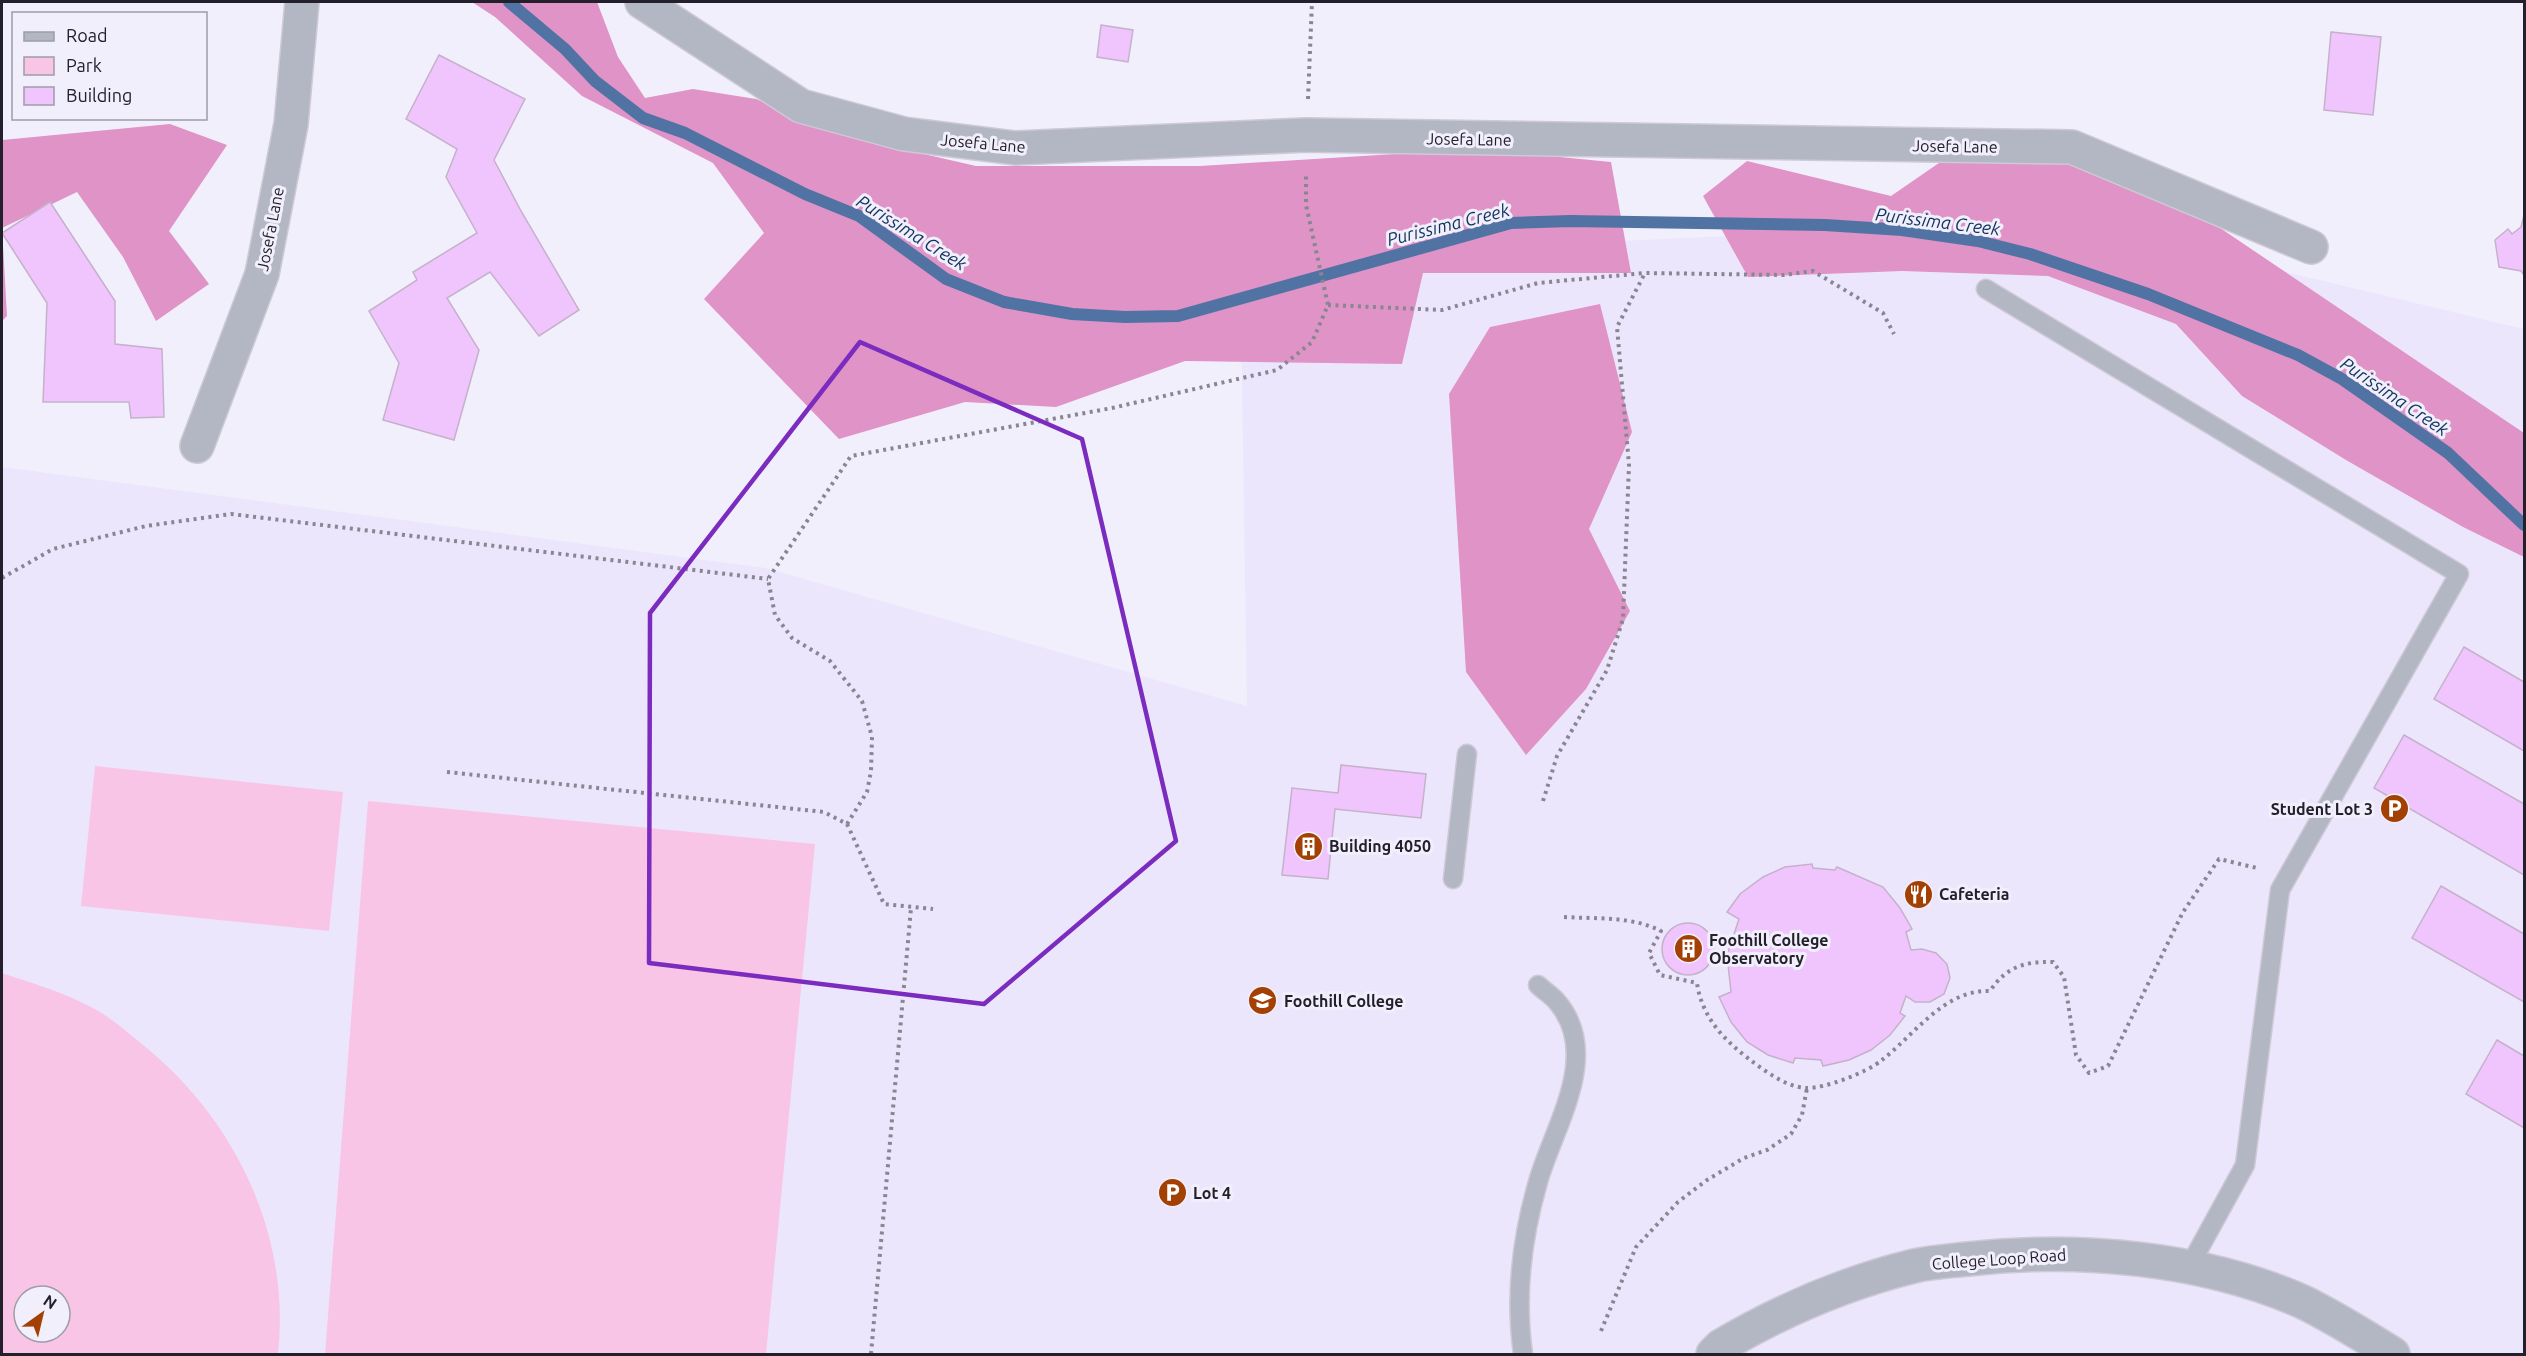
<svg xmlns="http://www.w3.org/2000/svg" width="2526" height="1356" font-family="Ubuntu,sans-serif">
	<style>
		.built { fill: #ece6fd; fill-rule: evenodd }
		.green { fill: #f8c5e6; fill-rule: evenodd }
		.forest { fill: #df93c6 }
		.lines { fill: none; stroke-linecap: round; stroke-linejoin: round }
		.stream { stroke: #5073a4; stroke-width: 12 }
		.building { fill: #f0c4fc; stroke: #c5b1cb; stroke-width: 1.5 }
		.lane-casing { stroke: #cdcad6; stroke-width: 21 }
		.street-casing { stroke: #cdcad6; stroke-width: 36 }
		.path { stroke: #898692; stroke-width: 4; stroke-dasharray: 3 4.5; stroke-linecap: butt }
		.lane { stroke: #b3b6c3; stroke-width: 18 }
		.street { stroke: #b3b6c3; stroke-width: 33 }
		.marked { fill: none; stroke: #7b2cbf; stroke-width: 4.5; stroke-linejoin: round }
		.labels { text-anchor: middle; dominant-baseline: central; stroke-width: 6; stroke-linejoin: round; paint-order: stroke }
		.street-label { font-size: 16px; fill: #23202b; stroke: #f2effc }
		.poi-label { font-size: 16px; font-weight: bold; fill: #23202b; stroke: #f2effc; text-anchor: start }
		.water-label { font-size: 18px; font-style: italic; fill: #10335e; stroke: #f2effc }
	</style>
	<rect width="100%" height="100%" fill="#f2effc"/>
	<path class="built" d="M2068,220l456,109v1025h-2522v-887l764,101 481,138 -7,-447zM24,1296h36v36h-36z"/>
	<g class="green">
		<path d="M95,766l248,26 -14,139 -248,-25z"/>
		<path d="M368,801l447,43 -49,510h-441z"/>
		<path d="M2,973c30,10 61,19 89,34 18,9 35,24 51,37 93,75 149,190 136,310h-276zM24,1296h36v36h-36z"/>
	</g>
	<g class="forest">
		<path d="M472,2h125l21,55 27,41 48,-9 63,10 98,39 122,28h224l276,-17 135,13 20,111h-208l-21,91 -217,-3 -129,46 -91,-5 -126,37 -135,-140 60,-66 -51,-70 -131,-67 -87,-79z"/>
		<path d="M170,124l57,21 -58,86 40,53 -53,37 -33,-64 -46,-65 -75,36 5,88 -5,5v-181z"/>
		<path d="M1952,154l114,9 123,44 335,226v124l-61,-30 -117,-67 -104,-64 -66,-72 -128,-48 -146,-5 -154,6 -45,-81 44,-35 144,35z"/>
		<path d="M1600,304l32,128 -43,97 41,82 -44,78 -60,66 -60,-83 -17,-278 41,-67z"/>
	</g>
	<g class="lines">
		<path class="stream" d="M509,2l56,47 30,32 48,37 42,15 120,61 54,22 87,63 58,23 68,12 53,3 53,-1 333,-93 59,-2 255,4 77,5 76,11 52,13 118,40 150,61 44,24 106,74 76,72"/>
	</g>
	<g class="building">
		<path d="M1101,25l32,5 -5,32 -31,-5z"/>
		<path d="M2331,32l50,5 -8,78 -49,-5z"/>
		<path d="M439,55l86,44 -31,61 27,51 58,99 -40,26 -49,-64 -43,26 32,52 -25,90 -71,-20 16,-57 -30,-52 48,-31 -4,-8 64,-39 -31,-56 11,-28 -51,-30z"/>
		<path d="M50,202l65,99v43l47,5 2,68 -33,1 -2,-16h-86l4,-99 -45,-70z"/>
		<path d="M2524,215v60l-3,-4 -22,-4 -4,-27 13,-11 4,5 9,-7z"/>
		<path d="M2464,647l60,35v69l-90,-52z"/>
		<path d="M2404,735l120,69v71l-150,-87z"/>
		<path d="M1341,765l85,9 -5,44 -86,-9 -7,70 -46,-4 10,-87 46,5z"/>
		<path d="M1812,864l1,4 22,2 2,-3 46,20 17,21 12,21 -6,3 5,18 11,-1 14,4 11,11 3,14 -6,16 -14,8h-15l-9,-6 -6,17 5,3 -15,19 -19,15 -22,10 -26,6 -2,-6 -26,-2 -2,5 -25,-8 -21,-13 -16,-20 -12,-25 12,-5 -4,-37 12,-36 -12,-7 13,-18 23,-17 22,-10z"/>
		<path d="M2441,886l83,48v68l-112,-64z"/>
		<circle cx="1688" cy="949" r="26"/>
		<path d="M2497,1040l27,16v72l-58,-34z"/>
	</g>
	<g class="lines">
		<defs>
			<g id="lane">
				<path d="M1986,289l473,285 -179,316 -35,275 -56,102"/>
				<path d="M1453,879l14,-125"/>
				<path d="M1523,1354c-8,-57 -1,-117 15,-172 15,-54 64,-126 20,-179 -5,-7 -14,-12 -20,-18"/>
			</g>
			<g id="street">
				<path d="M642,2l159,104 103,28 111,14 291,-13 766,12 239,100"/>
				<path d="M197,446l65,-172 29,-150 11,-122"/>
				<path d="M1713,1354l8,-8c61,-36 124,-63 193,-80 17,-4 36,-5 54,-7 108,-12 234,-2 335,43 31,15 61,34 90,52"/>
			</g>
		</defs>
		<use href="#lane" class="lane-casing"/>
		<use href="#street" class="street-casing"/>
		<g class="path">
			<path d="M1308,99l4,-97"/>
			<path d="M1328,305l114,5 96,-27 107,-10"/>
			<path d="M2,578l51,-29 93,-23 85,-12 537,65"/>
			<path d="M447,772l377,40 23,12 37,80 49,5"/>
			<path d="M1543,801l14,-45 50,-86 16,-51 6,-154 -12,-138 28,-54 139,2 29,-4 70,42 11,21"/>
			<path d="M847,824l20,-32 4,-21 1,-34 -10,-36 -32,-40 -38,-23 -17,-23 -7,-36 83,-123 261,-48 165,-38 35,-28 16,-37 -22,-100v-32"/>
			<path d="M1564,917c34,2 67,-1 97,14l-12,22 11,22 37,8c5,34 26,56 52,76 16,12 37,28 57,29 18,1 62,-16 76,-28 32,-25 63,-71 108,-69 16,-24 35,-30 63,-29l11,15 12,78 13,18 19,-7 75,-154 36,-53 38,9"/>
			<path d="M1601,1331l35,-84 42,-45 29,-22 37,-22 23,-8 24,-16 11,-19 5,-27"/>
			<path d="M871,1354l40,-446"/>
		</g>
		<use href="#lane" class="lane"/>
		<use href="#street" class="street"/>
	</g>
	<path class="marked" d="M860,342l222,97 94,402 -192,163 -335,-41 1,-350z"/>
	<defs>
		<symbol id="parking-disc" viewBox="-11 -11 22 22"><circle r="9.5" fill="#a34003" stroke="#f2effc"/><path d="M-3.5-5.5H1a3.5 3.5 0 0 1 0 7H-1V5.5H-3.5ZM-1-3.4V-.6H.8a1.4 1.4 0 0 0 0-2.8Z" fill="#fff"/></symbol>
		<symbol id="building-disc" viewBox="-11 -11 22 22"><circle r="9.5" fill="#a34003" stroke="#f2effc"/><path d="M-4-6H4V6H1V3H-1V6H-4ZM-2.5-4.3h1.7v1.8h-1.7ZM.8-4.3h1.7v1.8H.8ZM-2.5-1h1.7V.8h-1.7ZM.8-1h1.7V.8H.8Z" fill="#fff"/></symbol>
		<symbol id="restaurant-disc" viewBox="-11 -11 22 22"><circle r="9.5" fill="#a34003" stroke="#f2effc"/><path d="M-5-6h1v4h1v-4h1v4h1v-4h1v5L-1.5 .5V6h-2V.5L-5-1ZM5-6V6H3V1.5H1.5Q1.5-4 5-6Z" fill="#fff"/></symbol>
		<symbol id="university-disc" viewBox="-11 -11 22 22"><circle r="9.5" fill="#a34003" stroke="#f2effc"/><path d="M0-5L7-2L0 1L-7-2ZM-4 1L0 2.5L4 1V4Q0 6-4 4Z" fill="#fff"/></symbol>
	</defs>
	<g fill-rule="evenodd">
		<use href="#parking-disc" x="2378" y="792" width="33" height="33"/>
		<use href="#building-disc" x="1292" y="830" width="33" height="33"/>
		<use href="#restaurant-disc" x="1902" y="878" width="33" height="33"/>
		<use href="#building-disc" x="1672" y="932" width="33" height="33"/>
		<use href="#university-disc" x="1246" y="984" width="33" height="33"/>
		<use href="#parking-disc" x="1156" y="1176" width="33" height="33"/>
	</g>
	<g class="labels">
		<g class="street-label">
			<text transform="translate(1469 139) rotate(1)">Josefa Lane</text>
			<text transform="translate(983 143) rotate(5)">Josefa Lane</text>
			<text transform="translate(1955 146) rotate(1)">Josefa Lane</text>
			<text transform="translate(270 229) rotate(-79)">Josefa Lane</text>
			<text transform="translate(1999 1259) rotate(-4)">College Loop Road</text>
		</g>
		<g class="poi-label">
			<text x="2373" y="809" text-anchor="end">Student Lot 3</text>
			<text x="1329" y="846">Building 4050</text>
			<text x="1939" y="894">Cafeteria</text>
			<text x="1709" y="940">Foothill College<tspan x="1709" dy="18">Observatory</tspan></text>
			<text x="1284" y="1001">Foothill College</text>
			<text x="1193" y="1193">Lot 4</text>
		</g>
		<g class="water-label">
			<text transform="translate(1938 221) rotate(7)">Purissima Creek</text>
			<text transform="translate(1448 224) rotate(-14)">Purissima Creek</text>
			<text transform="translate(912 232) rotate(32)">Purissima Creek</text>
			<text transform="translate(2395 396) rotate(34)">Purissima Creek</text>
		</g>
	</g>
	<rect width="2526" height="1356" fill="none" stroke="#23202b" stroke-width="6"/>
	<rect x="12" y="12" width="195" height="108" fill="#f2effc" stroke="#9f9ca8" stroke-width="1.5"/>
	<rect x="24" y="32" width="30" height="9" fill="#b3b6c3" stroke="#9f9ca8" stroke-width="1.5"/>
	<text x="66" y="42" font-size="18" fill="#23202b">Road</text>
	<rect x="24" y="57" width="30" height="18" fill="#f8c5e6" stroke="#9f9ca8" stroke-width="1.5"/>
	<text x="66" y="72" font-size="18" fill="#23202b">Park</text>
	<rect x="24" y="87" width="30" height="18" fill="#f0c4fc" stroke="#9f9ca8" stroke-width="1.5"/>
	<text x="66" y="102" font-size="18" fill="#23202b">Building</text>
	<g transform="translate(42 1314) rotate(34)"><circle r="28" fill="#f2effc" stroke="#9f9ca8" stroke-width="1.5"/>
	<path d="M0-4.5L10 22L0 15L-10 22Z" fill="#a34003"/>
	<text y="-9" font-size="16" font-weight="bold" text-anchor="middle" fill="#23202b">N</text>
	</g>
</svg>
